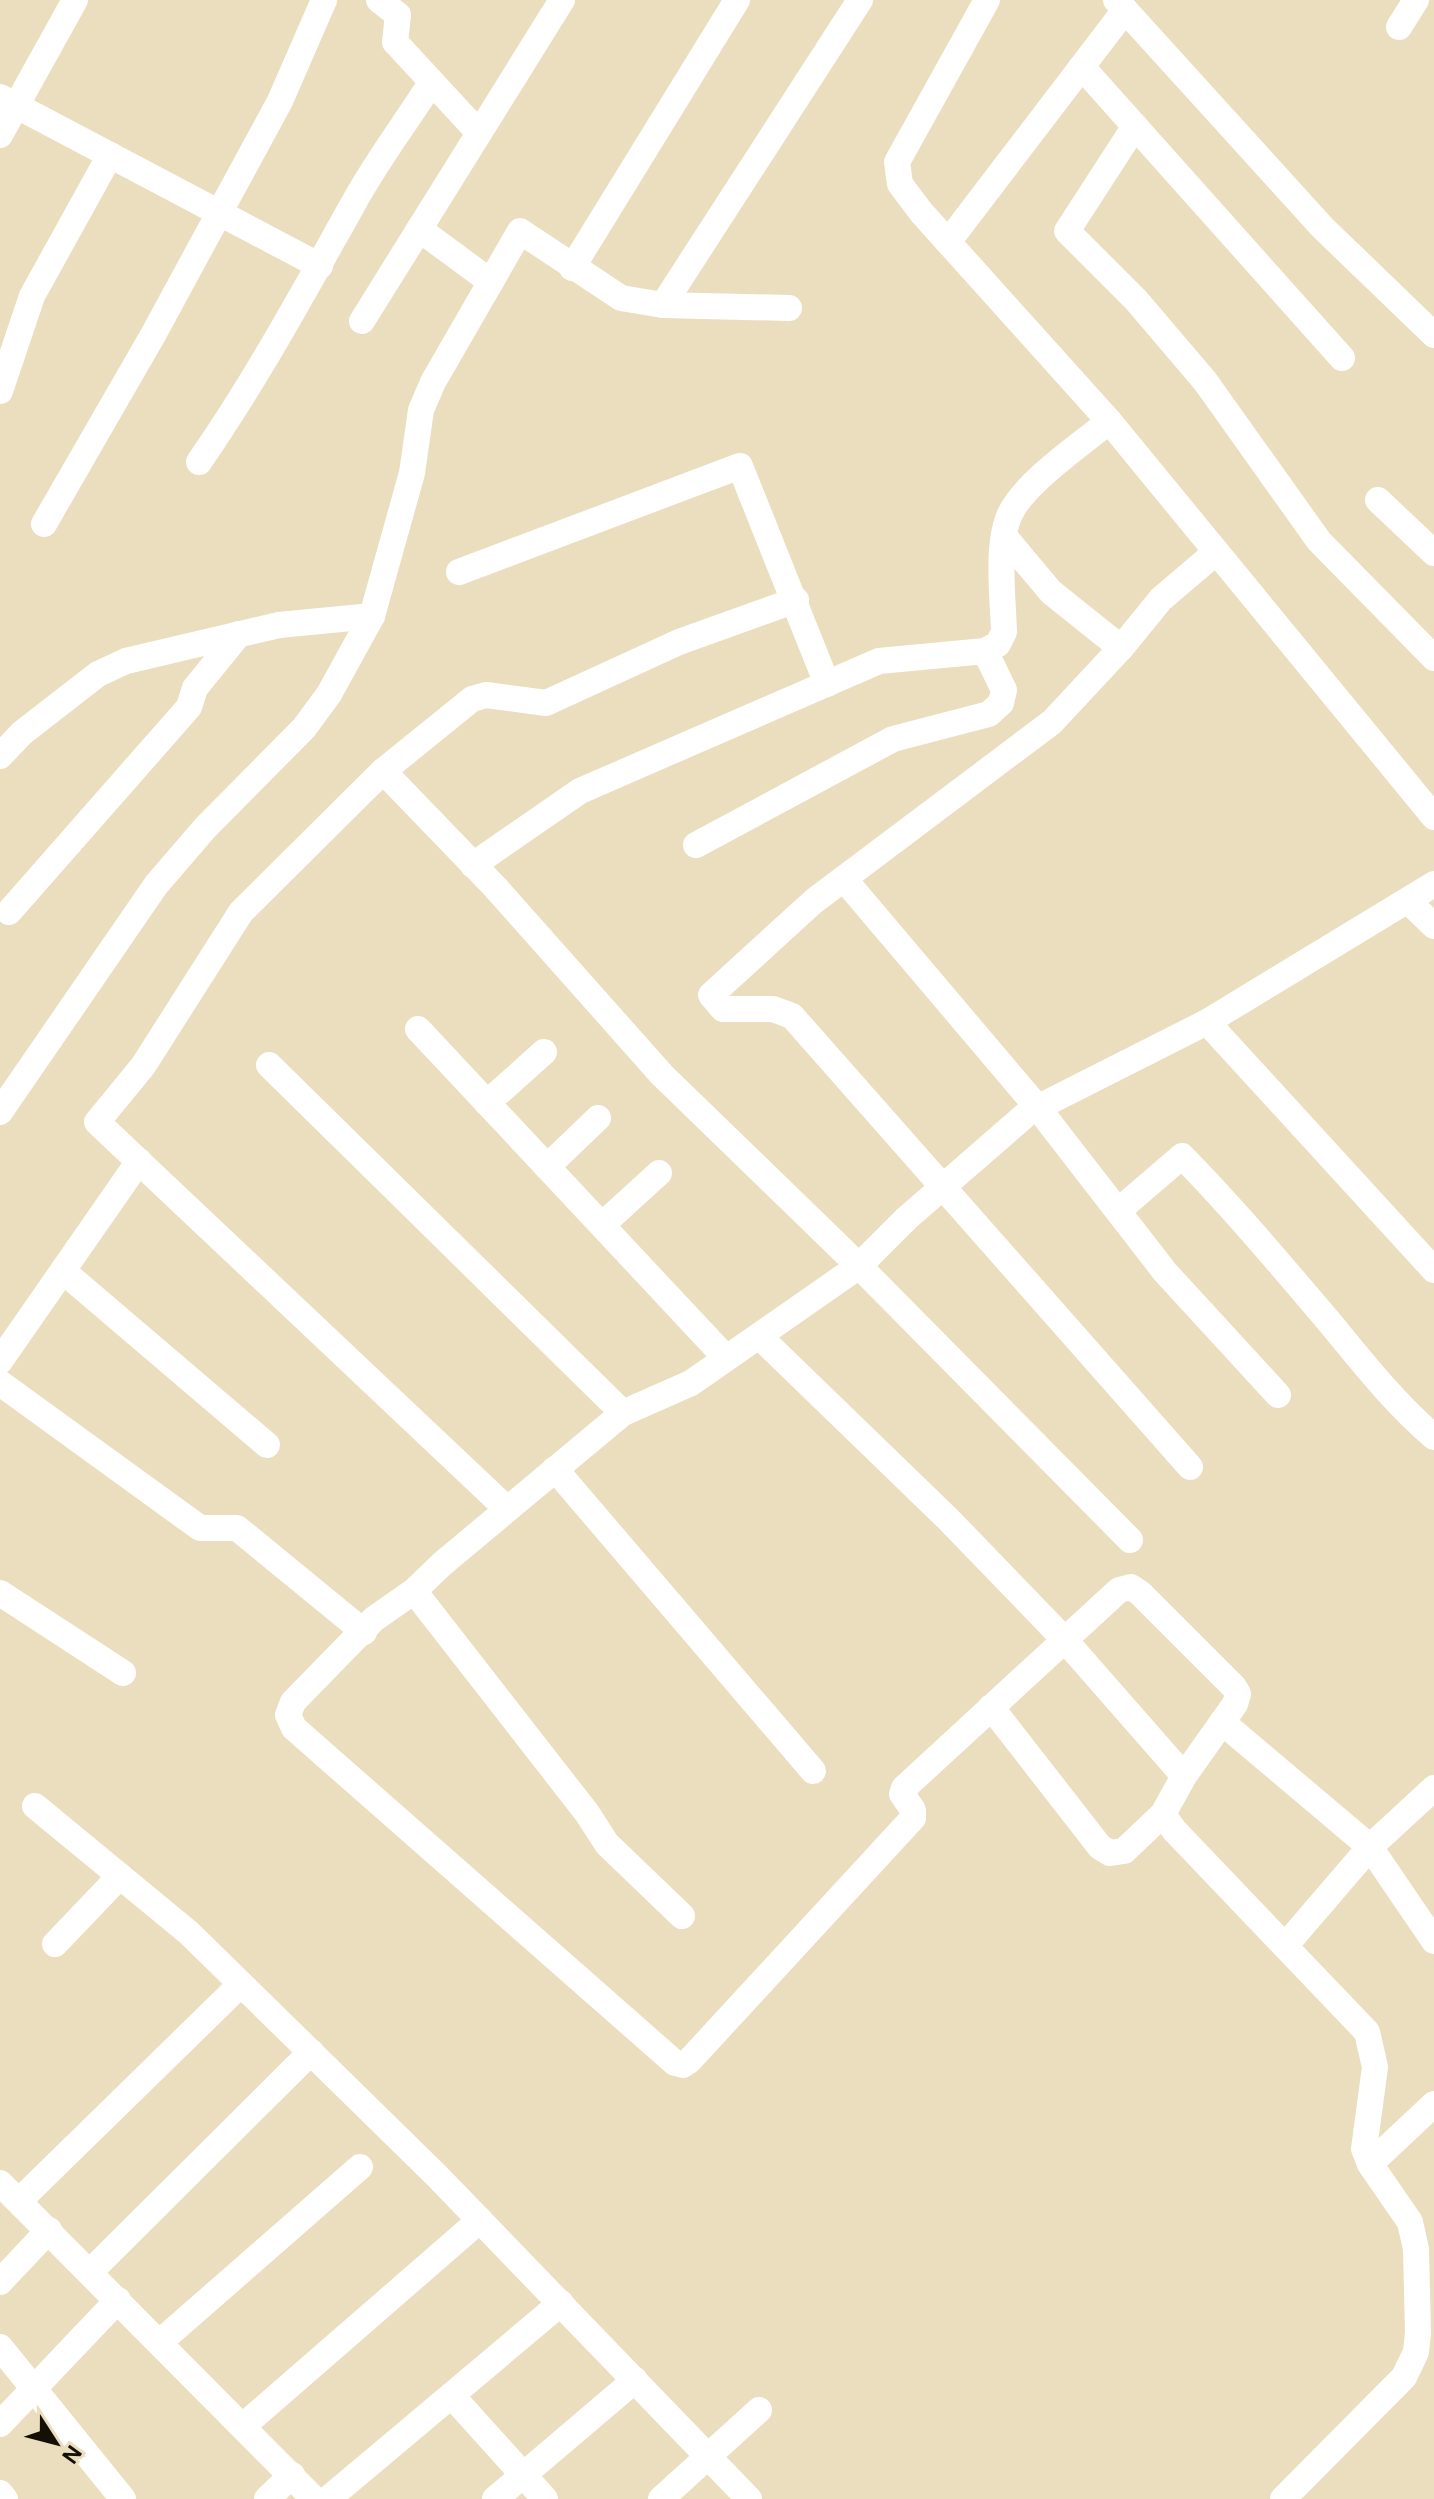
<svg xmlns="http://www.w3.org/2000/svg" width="1434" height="2499" font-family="'DM Sans',sans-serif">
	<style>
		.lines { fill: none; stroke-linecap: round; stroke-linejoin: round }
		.street { stroke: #fff; stroke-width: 26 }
	</style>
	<rect width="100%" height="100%" fill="#eadebe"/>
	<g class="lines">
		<g class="street">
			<path d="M379,0l19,15 -3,27 84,91"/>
			<path d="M987,0l-90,162 3,22 21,28 188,209 325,396"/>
			<path d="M1116,0l206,227 112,108"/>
			<path d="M1399,27l17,-27"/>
			<path d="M1082,67l260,291"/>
			<path d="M0,97l320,169"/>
			<path d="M1135,126l-68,105 69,69 69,81 114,160 115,117"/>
			<path d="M0,135l75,-135"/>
			<path d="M419,229l72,53"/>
			<path d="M948,242l177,-232"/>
			<path d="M572,268l165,-268"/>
			<path d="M663,305l197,-305"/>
			<path d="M362,321l200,-321"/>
			<path d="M0,391l32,-95 78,-141"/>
			<path d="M199,462c57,-82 104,-169 153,-256 23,-43 53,-82 79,-123"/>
			<path d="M1378,500l56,53"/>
			<path d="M44,524l109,-189 127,-234 44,-101"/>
			<path d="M1004,536l47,56 70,56"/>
			<path d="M459,572l281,-106 87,218"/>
			<path d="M0,756l22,-23 76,-59 28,-13 153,-36 93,-9"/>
			<path d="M383,771l112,116 167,188 197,191 271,274"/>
			<path d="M696,845l197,-106 96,-25 12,-11 3,-13 -19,-39"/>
			<path d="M473,865l107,-74 299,-130 106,-10 13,-7 6,-12c-1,-34 -8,-88 6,-118 15,-32 71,-69 99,-93"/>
			<path d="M844,879l194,229 127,164 113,123"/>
			<path d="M1408,901l26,25"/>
			<path d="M9,912l180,-205 6,-19 44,-54"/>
			<path d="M1207,1022l227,248"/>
			<path d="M418,1029l308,329"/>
			<path d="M269,1065l354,348"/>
			<path d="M487,1103l57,-51"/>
			<path d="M0,1112l156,-227 49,-57 99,-100 25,-34 43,-78 40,-143 9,-63 12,-28 87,-151 101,67 42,7 126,3"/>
			<path d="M547,1167l51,-49"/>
			<path d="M1118,1211l64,-55c51,52 97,107 144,162 34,41 67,84 108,119"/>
			<path d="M602,1225l57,-52"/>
			<path d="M63,1271l204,174"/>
			<path d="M759,1336l189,183 116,120 120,137"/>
			<path d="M0,1361l139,-200"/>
			<path d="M0,1383l200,145h37l127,104"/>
			<path d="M1190,1467l-398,-451 -19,-7h-50l-12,-14 103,-94 238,-179 69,-74 40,-49 54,-46"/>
			<path d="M555,1469l258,302"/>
			<path d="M507,1509l-410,-387 46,-56 98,-154 142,-141 89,-72 14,-4 60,8 133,-61 117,-42"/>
			<path d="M414,1591l173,222 20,31 75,72"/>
			<path d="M0,1593l123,80"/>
			<path d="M991,1707l109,140 10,6 14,-2 39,-37 21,-38 51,-72 3,-10 -4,-7 -94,-94 -9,-6 -12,3 -215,198 -2,6 11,16v8l-224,243 -6,4 -8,-2 -381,-335 -6,-13 5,-13 81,-83 40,-28 28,-27 181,-151 68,-30 168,-117 48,-48 122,-106 178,-90 227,-138"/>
			<path d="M1222,1722l148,125 64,94"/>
			<path d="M35,1806l154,127 248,243 312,323"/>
			<path d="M1163,1814l11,16 193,202 8,35 -11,82 6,15 40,58 6,27 2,84 -2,19 -12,25 -121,122"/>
			<path d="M55,1944l65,-68"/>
			<path d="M1285,1946l85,-99 64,-59"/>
			<path d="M1370,2164l64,-60"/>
			<path d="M0,2183l314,316"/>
			<path d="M19,2201l222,-217"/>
			<path d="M90,2272l221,-220"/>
			<path d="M0,2282l49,-52"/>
			<path d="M160,2342l200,-175"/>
			<path d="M0,2347l123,152"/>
			<path d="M452,2396l93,103"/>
			<path d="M0,2424l118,-124"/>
			<path d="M243,2426l237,-206"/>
			<path d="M0,2493l5,6"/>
			<path d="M267,2499l25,-24"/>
			<path d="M328,2499l233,-196"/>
			<path d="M495,2499l140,-119"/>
			<path d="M661,2499l98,-89"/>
		</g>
	</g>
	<g transform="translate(56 2443) rotate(126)" stroke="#eadebe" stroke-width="6" paint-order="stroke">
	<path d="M0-6L14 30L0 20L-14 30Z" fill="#151005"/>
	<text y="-12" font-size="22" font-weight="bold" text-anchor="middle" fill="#151005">N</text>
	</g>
</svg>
